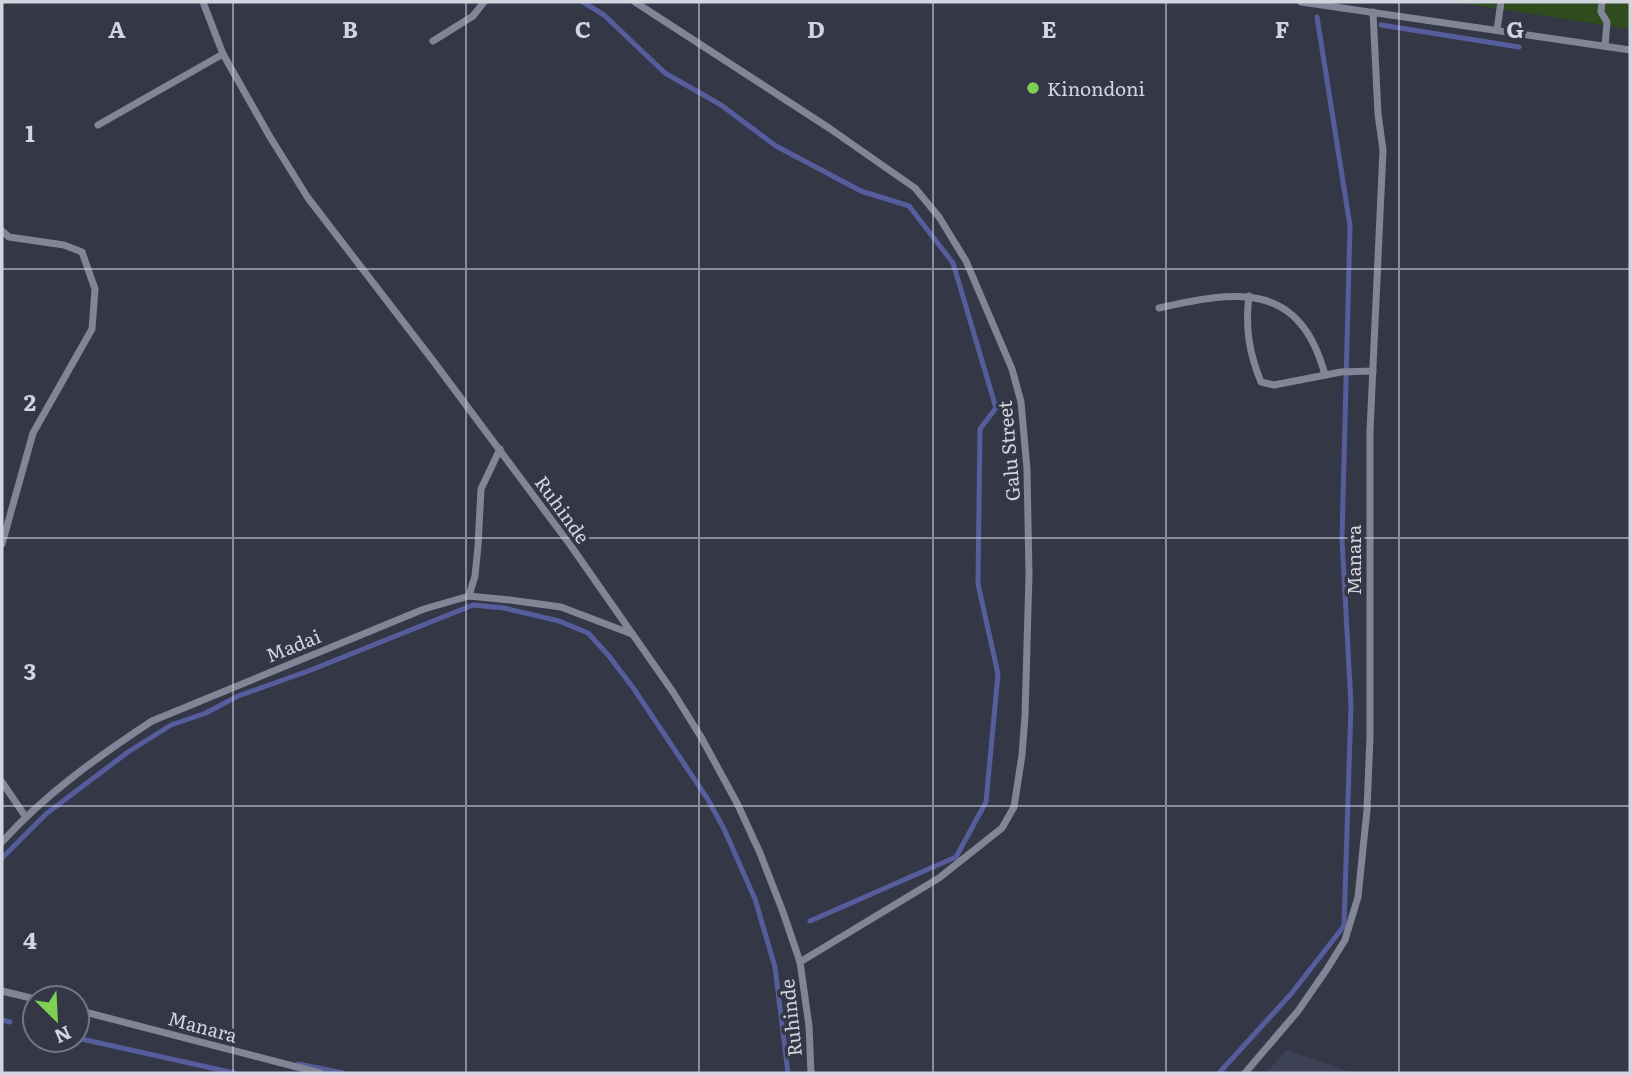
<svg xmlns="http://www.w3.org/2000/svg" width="1632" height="1075" font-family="Literata,serif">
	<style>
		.built { fill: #3d4156 }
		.green { fill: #2f4c1f }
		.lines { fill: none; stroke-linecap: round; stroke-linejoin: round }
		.stream { stroke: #565d9c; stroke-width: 5 }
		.street { stroke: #818596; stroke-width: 7 }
		.grid { fill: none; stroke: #d2d4de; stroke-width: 2; stroke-opacity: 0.55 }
		.poi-dot { fill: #7fd052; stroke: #343746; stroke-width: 2.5 }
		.labels { text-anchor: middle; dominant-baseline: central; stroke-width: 7; stroke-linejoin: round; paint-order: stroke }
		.poi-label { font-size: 19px; fill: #d2d4de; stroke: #343746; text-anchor: start }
		.street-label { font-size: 19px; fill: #d2d4de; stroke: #343746 }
		.grid-label { font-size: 23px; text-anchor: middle; font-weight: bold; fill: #d2d4de; stroke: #343746; stroke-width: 7; stroke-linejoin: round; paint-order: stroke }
	</style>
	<rect width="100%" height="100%" fill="#343746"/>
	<path class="built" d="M1286,1050l67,23h-87z"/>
	<path class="green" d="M1455,2h175v27z"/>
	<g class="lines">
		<g class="stream">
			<path d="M583,2l21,13 61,58 56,32 55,41 85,45 48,15 44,57 43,145 -16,21 -2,155 20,90 -12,128 -30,55 -146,64"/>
			<path d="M1381,25l138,22"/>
			<path d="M2,858l44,-44 82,-62 43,-27 35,-12 32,-17 73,-26 162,-65 31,3 55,13 29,12 21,23 25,33 73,109 17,31 31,70 20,68 13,106"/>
			<path d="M2,1020l8,2"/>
			<path d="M32,1028l3,1"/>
			<path d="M77,1038l157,35"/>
			<path d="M298,1064l45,9"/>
			<path d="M1219,1073l72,-79 53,-68 7,-221 -9,-166 8,-313 -33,-209"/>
		</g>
		<g class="street">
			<path d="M203,2l20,52 47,83 38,61 126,164 137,184 102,146 28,45 36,66 23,50 23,59 17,50 9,64 2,47"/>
			<path d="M635,2l194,126 86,60 24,29 27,44 46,108 9,33 6,67 2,105 -4,142 -3,39 -8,52 -12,21 -63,50 -139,84"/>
			<path d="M1301,2l329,48"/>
			<path d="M1602,2l-1,10 6,10 -2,24"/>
			<path d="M1497,30l4,-28"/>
			<path d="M433,41l40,-25 11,-14"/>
			<path d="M98,125l125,-71"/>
			<path d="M2,231l7,6 55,8 18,7 13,37 -3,40 -59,104 -31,111"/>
			<path d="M1249,296c-4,31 0,57 12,86l13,3 67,-13 32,-1"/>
			<path d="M1159,308c78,-18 141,-27 166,67"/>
			<path d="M469,596l6,-20 3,-30 3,-57 19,-40"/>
			<path d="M2,782l23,34"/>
			<path d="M2,842c43,-48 97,-86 150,-121l272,-112 45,-13 41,4 51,7 71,27"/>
			<path d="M2,991l33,8"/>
			<path d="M77,1010l243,63"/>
			<path d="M1245,1073l53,-62 29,-42 18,-29 13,-43 9,-87 3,-73v-306l13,-281 -5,-36 -5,-102"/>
		</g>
	</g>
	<path class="grid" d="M233,2v1071M466,2v1071M699,2v1071M933,2v1071M1166,2v1071M1399,2v1071M2,269h1628M2,538h1628M2,806h1628"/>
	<circle class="poi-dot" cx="1033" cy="88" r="7"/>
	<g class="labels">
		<g class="poi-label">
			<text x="1047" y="88">Kinondoni</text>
		</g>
		<g class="street-label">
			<text transform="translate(1008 451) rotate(-95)">Galu Street</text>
			<text transform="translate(563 509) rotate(54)">Ruhinde</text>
			<text transform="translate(1353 560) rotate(-90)">Manara</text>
			<text transform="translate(293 645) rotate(-22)">Madai</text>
			<text transform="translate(790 1018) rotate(-96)">Ruhinde</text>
			<text transform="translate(203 1026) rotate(15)">Manara</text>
		</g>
	</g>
	<g class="grid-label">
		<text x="117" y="38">A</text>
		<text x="350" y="38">B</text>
		<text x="583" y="38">C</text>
		<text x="816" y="38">D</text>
		<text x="1049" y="38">E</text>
		<text x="1282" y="38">F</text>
		<text x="1515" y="38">G</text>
		<text x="30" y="142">1</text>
		<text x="30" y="411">2</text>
		<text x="30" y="680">3</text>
		<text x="30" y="949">4</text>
	</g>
	<rect width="1632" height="1075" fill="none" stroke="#d2d4de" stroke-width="7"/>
	<g transform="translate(56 1019) rotate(156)"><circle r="33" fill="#343746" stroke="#737683" stroke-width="2"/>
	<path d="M0-5L12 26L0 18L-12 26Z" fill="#7fd052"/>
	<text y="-10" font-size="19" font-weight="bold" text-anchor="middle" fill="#d2d4de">N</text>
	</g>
</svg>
